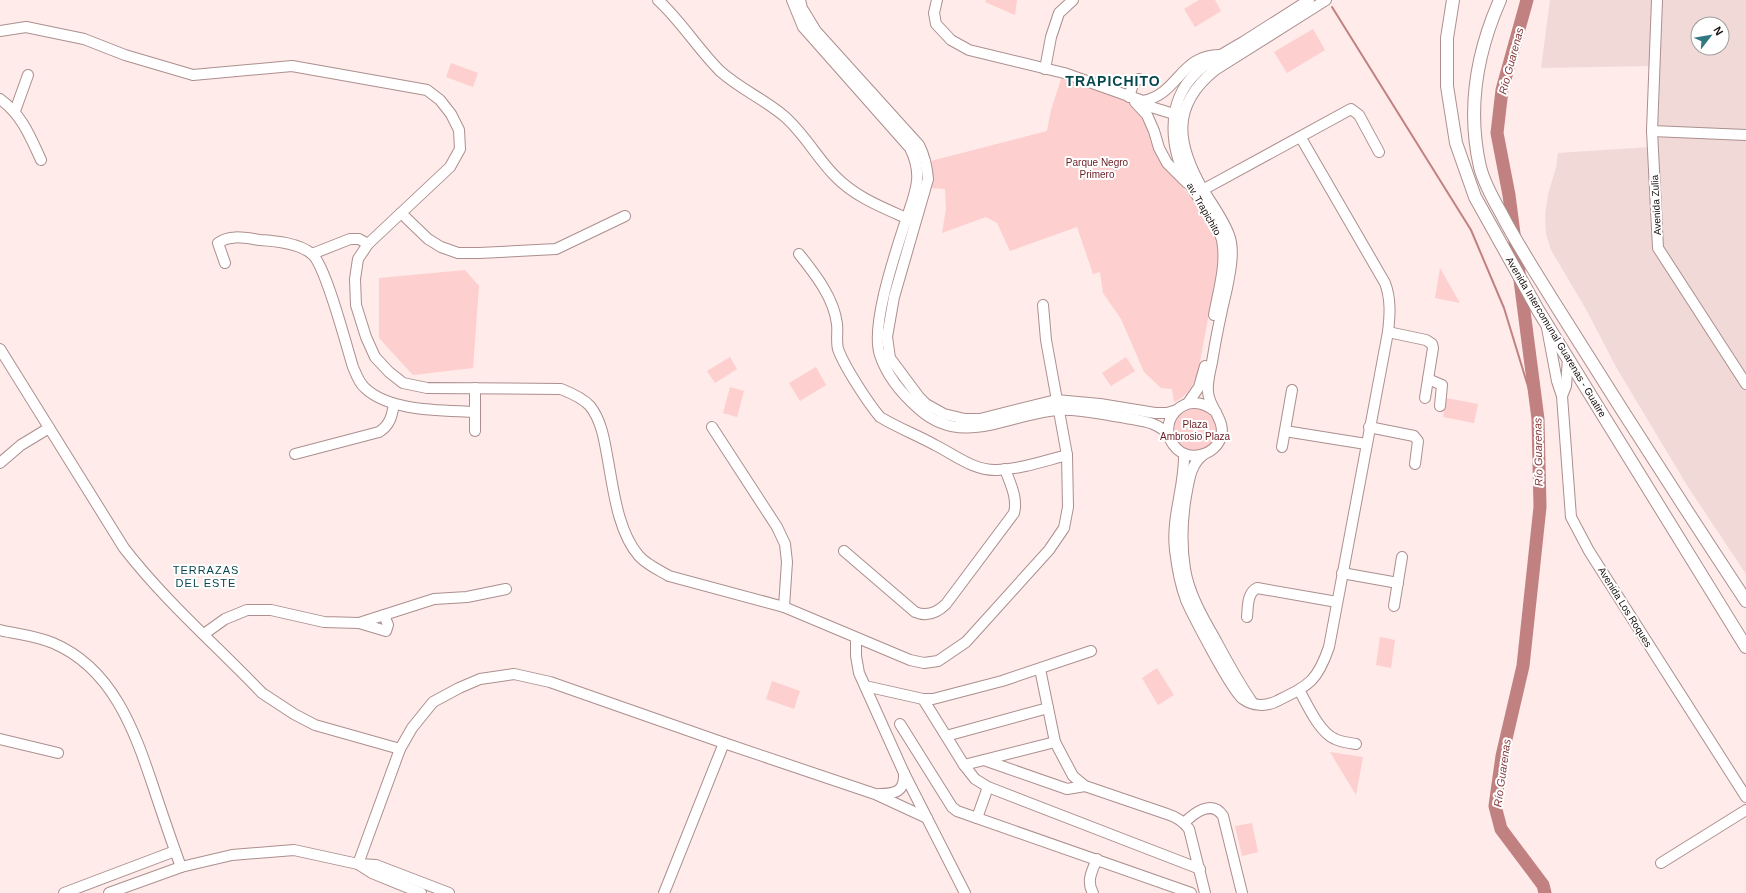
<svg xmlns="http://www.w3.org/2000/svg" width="1746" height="893" font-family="Arial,sans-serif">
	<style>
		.built { fill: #f1d9d8; fill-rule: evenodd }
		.green { fill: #fdcfce }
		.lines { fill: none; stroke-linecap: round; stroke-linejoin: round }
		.stream { stroke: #c08180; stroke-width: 2 }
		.river { stroke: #c08180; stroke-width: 13 }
		.minor-casing { stroke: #ac8f8e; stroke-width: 12 }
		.major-casing { stroke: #ac8f8e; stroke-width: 14 }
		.minor { stroke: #fff; stroke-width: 10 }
		.major { stroke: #fff; stroke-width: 12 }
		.labels { text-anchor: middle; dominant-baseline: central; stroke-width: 4; stroke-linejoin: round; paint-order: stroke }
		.park-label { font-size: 10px; fill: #6a1d23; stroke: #fff }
		.street-label { font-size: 10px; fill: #1a100f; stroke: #fff }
		.water-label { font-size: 11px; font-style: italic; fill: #87373a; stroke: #fff }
		.neighbourhood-label { font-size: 11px; letter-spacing: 1px; fill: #07484f; stroke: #fff }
		.district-label { font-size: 14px; font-weight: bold; letter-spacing: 1px; fill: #07484f; stroke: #fff }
	</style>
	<rect width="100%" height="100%" fill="#feebea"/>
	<path class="built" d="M1550,0h196v574l-58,-87 -72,-120 -29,-56 -36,-61 -5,-16 -1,-18 3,-22 8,-26 2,-15 92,-6 2,-81 -111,2zM1698,24h24v24h-24z"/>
	<g class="green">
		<path d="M986,0h31l-2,15 -30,-13z"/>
		<path d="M1199,0h16l6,11 -26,16 -11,-18z"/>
		<path d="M1313,29l12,21 -38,23 -13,-21z"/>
		<path d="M451,63l27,10 -5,14 -27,-10z"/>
		<path d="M1061,79c24,8 62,17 81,32l28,60 36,46 11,22 3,14 -22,120c-6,12 -10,24 -24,29l-2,-13 -11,-1 -17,-16 -23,-53 -18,-26 -3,-21 -7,2 -16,-47 -67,24 -13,-28 -11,-6 -44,16 4,-24 -1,-20 -14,-1 1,-17 -1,-10 116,-30 4,-21z"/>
		<path d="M1440,268l20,35 -25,-5z"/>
		<path d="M465,270l14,16 -6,82 -60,7 -34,-37v-60z"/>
		<path d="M730,357l7,12 -22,14 -8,-12z"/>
		<path d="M1126,357l9,14 -24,15 -9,-13z"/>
		<path d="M816,367l10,18 -26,16 -11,-18z"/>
		<path d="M730,387l14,4 -7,26 -14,-4z"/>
		<path d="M1446,398l32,6 -4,19 -31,-6z"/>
		<circle cx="1195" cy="430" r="21"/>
		<path d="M1380,637l15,3 -4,28 -15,-3z"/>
		<path d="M1157,668l17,27 -16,10 -16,-27z"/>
		<path d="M772,681l28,10 -6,18 -28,-10z"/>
		<path d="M1330,752l33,5 -7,38z"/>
		<path d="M1252,823l6,29 -16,4 -7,-30z"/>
	</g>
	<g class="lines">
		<path class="stream" d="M1332,7l139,223 33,78 34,111"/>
		<path class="river" d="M1527,0l-25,90 -5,43 12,62 29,224 2,88 -17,159 -21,90 -7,50 6,23 42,56 2,8"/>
		<defs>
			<g id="minor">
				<path d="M658,0c23,21 40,49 62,71 20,18 44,28 64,45 20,17 33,42 51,60 21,22 51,33 78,45"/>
				<path d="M792,0l11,27 107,121c14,28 5,45 -4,72 -10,31 -36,106 -26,135 7,21 23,40 39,54 43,39 90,5 138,1 22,-2 47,5 69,8 16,3 33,4 43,18"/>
				<path d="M800,0l2,8 14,23 103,114c6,12 8,21 9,34l-34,118 -7,40 3,21 29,39 7,7 18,10 21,5h15l76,-19 44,4 55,9h12l10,-3"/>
				<path d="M937,0l-3,13 2,11 15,16 18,10 95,23 79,28c36,-7 37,-47 78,-46"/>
				<path d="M1657,0l-5,131 6,117 88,136"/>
				<path d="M0,31l26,-4 58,12 41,16 68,20 99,-9 135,24 13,10 11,14 8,16 1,19 -10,18 -82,77 -10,15 -3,20 1,26 10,32 9,20 14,15 14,11 24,5 134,1c10,4 22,9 29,17 11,14 14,32 17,49 6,31 10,76 32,101 8,9 20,14 30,20l115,31 126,53 14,3 14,-2 28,-19 83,-92 15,-22 4,-21 -1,-52 -21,-115 -3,-35"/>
				<path d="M1045,69l6,-32 8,-24 14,-13"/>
				<path d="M1129,97l4,-13 6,-5"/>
				<path d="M0,99c22,16 30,37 41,61"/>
				<path d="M1135,102l12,13 7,16 5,17 8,15 20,20"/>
				<path d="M1138,103l36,11"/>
				<path d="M15,111l13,-36"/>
				<path d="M1652,131l94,4"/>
				<path d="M1197,193l154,-84 8,6 20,37"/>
				<path d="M401,213l27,26 13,8 17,6h21l77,-4 69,-33"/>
				<path d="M312,254l38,-15h9l9,5"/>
				<path d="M799,254c16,20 35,44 38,70 1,8 -1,17 1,25 6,17 30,54 42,68 18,11 37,18 55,28 20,10 39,26 62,25 24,-1 47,-9 70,-15"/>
				<path d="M225,263l-7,-20c12,-9 28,-5 42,-3 16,1 39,3 52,14 14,12 34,91 41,113 3,7 6,16 12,21 25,24 78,22 110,24"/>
				<path d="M1214,315c4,-23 13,-51 8,-75 -4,-16 -21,-37 -30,-52 -23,-36 -28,-85 5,-116 14,-12 30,-21 46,-30 22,-14 44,-28 66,-42"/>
				<path d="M1547,328l10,53 5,15 9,121 18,34 157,246"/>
				<path d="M1388,332l38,8 6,4 1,4 -8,50"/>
				<path d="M0,349l124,199c41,53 92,97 138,145l32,21 21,11 85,24"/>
				<path d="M1428,379l14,6 -2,21"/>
				<path d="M1562,396l4,-10 2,-28"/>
				<path d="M1188,403l11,-16 6,-21"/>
				<path d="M1216,412c-31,-27 -64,13 -39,37 14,13 38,6 44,-12 5,-17 -12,-29 -13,-45 -1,-10 2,-20 4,-30 4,-25 9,-49 15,-74 3,-15 8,-38 2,-53 -6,-16 -17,-31 -26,-45 -26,-45 -33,-84 12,-120l111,-70"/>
				<path d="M712,427l65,100 8,17 2,18 -3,45"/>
				<path d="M1369,427l45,9 4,5 -3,23"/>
				<path d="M475,431v-43"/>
				<path d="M1285,431l81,13"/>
				<path d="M1282,447l10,-57"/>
				<path d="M295,454l84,-22c11,-7 13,-16 15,-28"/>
				<path d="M1184,454c1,32 -13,63 -9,96 2,17 5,34 11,50 6,14 47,93 57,99 10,7 23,8 34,2 32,-16 40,-19 52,-54l59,-315c2,-17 3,-33 -3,-49l-84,-145"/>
				<path d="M1203,455c-13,10 -14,26 -17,41 -4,24 -5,48 -1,73 4,25 18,49 30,70 12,22 23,43 37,63"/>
				<path d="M0,463l21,-18 28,-17"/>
				<path d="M844,551l71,61c12,5 22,1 31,-8l68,-91c4,-15 -4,-30 -9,-44"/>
				<path d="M1342,573l56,10"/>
				<path d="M1394,606l8,-49"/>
				<path d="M1247,617c1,-10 0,-24 10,-29l80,14"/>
				<path d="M359,623l75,-24 33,-2 39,-8"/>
				<path d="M0,630c17,4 37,6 53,13 59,25 81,86 100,143 9,27 18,54 28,81"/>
				<path d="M204,634l21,-15 22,-9h24l53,12 35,1 27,8 2,-6 -4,-10"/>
				<path d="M856,638v18l3,17 45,100 61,120"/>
				<path d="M1040,669l15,73 18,34 12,10 82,28c10,3 16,7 22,15l16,64"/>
				<path d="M865,686l58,13h10l69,-18 89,-30"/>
				<path d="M1299,690c8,14 20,42 36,49 6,3 14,4 21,5"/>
				<path d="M923,699l41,66 11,14 13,8 212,82"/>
				<path d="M900,724l52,83 5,4 234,82"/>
				<path d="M946,736l102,-28"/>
				<path d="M0,739l58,14"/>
				<path d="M984,760l83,29 18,-3"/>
				<path d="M964,765l91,-23"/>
				<path d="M879,794c16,0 26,-2 25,-21"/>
				<path d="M977,818l11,-31"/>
				<path d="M1184,823c10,-10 28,-24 39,-7l19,77"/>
				<path d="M1661,863l85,-53"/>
				<path d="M358,864l42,-115 12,-21 21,-26 26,-14 21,-9 34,-5 36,8 174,61 151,51 52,24"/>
				<path d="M358,864l14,9 49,20"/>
				<path d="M64,893l111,-42"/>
				<path d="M109,893l72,-26 51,-12 62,-5 64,14 18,1 73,28"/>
				<path d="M664,893l60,-150"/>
				<path d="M1093,893c-7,-12 -1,-22 4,-34"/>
			</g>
			<g id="major">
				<path d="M1453,0l-6,38v48l9,57 19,54 63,113 208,337"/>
				<path d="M1500,0c-23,52 -33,110 -20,167 4,16 13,32 21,46 17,33 37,63 56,94 62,99 125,197 189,294"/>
			</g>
		</defs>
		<use href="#minor" class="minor-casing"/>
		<use href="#major" class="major-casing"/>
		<use href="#minor" class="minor"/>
		<use href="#major" class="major"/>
	</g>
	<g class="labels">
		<g class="park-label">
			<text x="1097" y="162">Parque Negro<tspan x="1097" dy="12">Primero</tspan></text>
			<text x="1195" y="424">Plaza<tspan x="1195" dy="12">Ambrosio Plaza</tspan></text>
		</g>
		<g class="street-label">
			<text transform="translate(1656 205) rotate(-93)">Avenida Zulia</text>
			<text transform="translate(1204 209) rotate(60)">av. Trapichito</text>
			<text transform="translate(1556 337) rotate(59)">Avenida Intercomunal Guarenas - Guatire</text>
			<text transform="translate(1625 607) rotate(58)">Avenida Los Roques</text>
		</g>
		<g class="water-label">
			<text transform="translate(1511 61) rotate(-75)">Río Guarenas</text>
			<text transform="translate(1538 452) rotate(-91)">Río Guarenas</text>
			<text transform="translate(1502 773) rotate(-82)">Río Guarenas</text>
		</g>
		<g class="neighbourhood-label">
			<text x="206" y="570">TERRAZAS<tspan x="206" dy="13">DEL ESTE</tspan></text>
		</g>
		<g class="district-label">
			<text x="1113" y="81">TRAPICHITO</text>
		</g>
	</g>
	<g transform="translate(1710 36) rotate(59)"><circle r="19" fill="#ffffff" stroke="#a39f9f"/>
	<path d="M0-3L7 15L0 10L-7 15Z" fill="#317882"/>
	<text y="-6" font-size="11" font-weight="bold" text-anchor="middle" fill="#1a100f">N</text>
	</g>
</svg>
